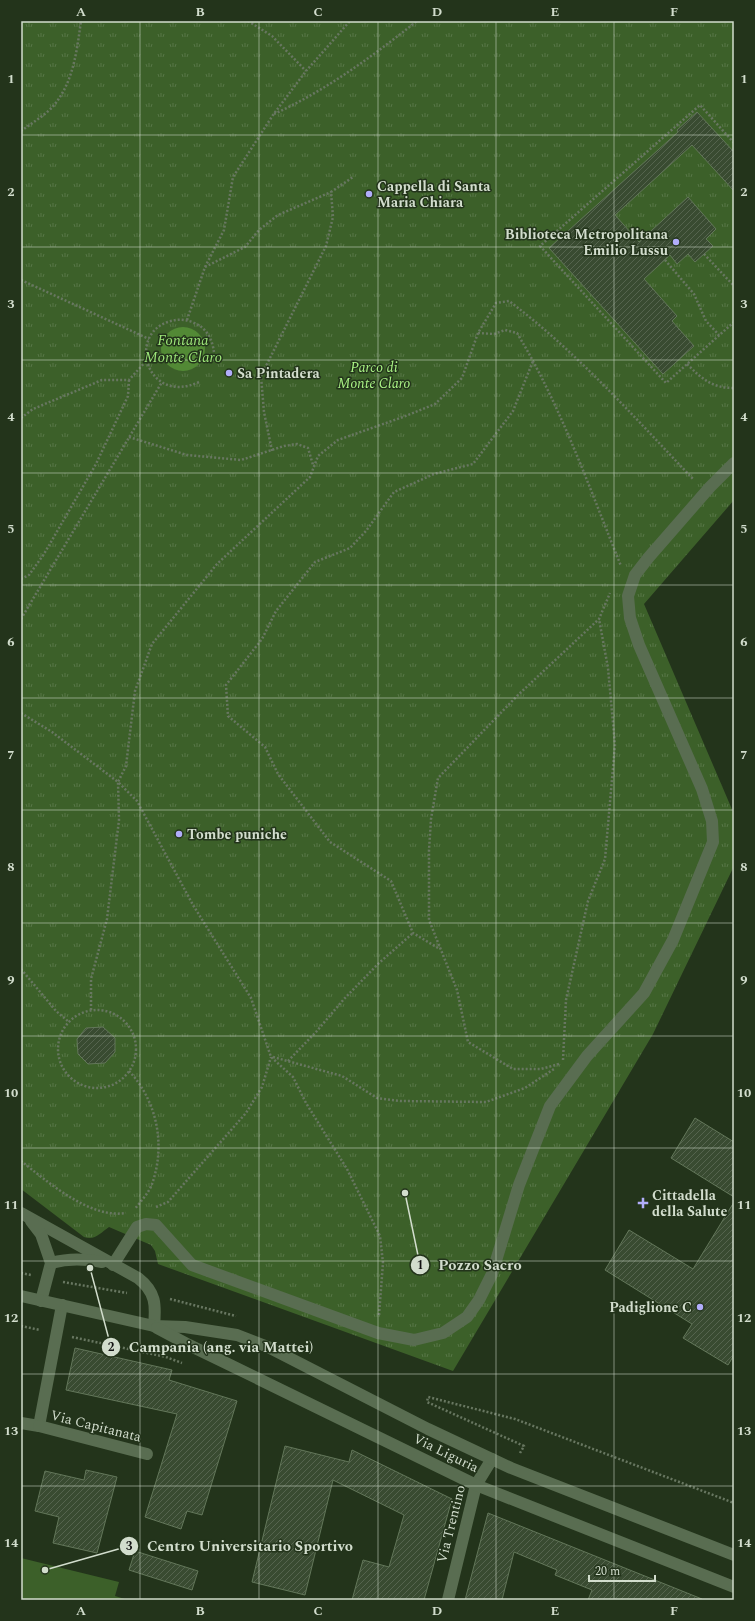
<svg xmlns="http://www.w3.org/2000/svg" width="755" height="1621" font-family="Spectral,serif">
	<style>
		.grass { fill: #3c6029 }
		.park { fill: url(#park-tufts) }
		.water { fill: #528935 }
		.building { fill: url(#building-hatch); stroke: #63775a }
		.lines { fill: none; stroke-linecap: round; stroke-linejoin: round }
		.path { stroke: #687761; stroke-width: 2.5; stroke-dasharray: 2 2; stroke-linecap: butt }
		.service { stroke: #596d51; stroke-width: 12 }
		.minor { stroke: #596d51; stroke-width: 12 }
		.tertiary { stroke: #596d51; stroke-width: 12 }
		.grid { fill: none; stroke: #d2ddcd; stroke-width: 1; stroke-opacity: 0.55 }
		.poi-dot { fill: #b1adfa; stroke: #23341b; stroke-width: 1.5 }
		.labels { text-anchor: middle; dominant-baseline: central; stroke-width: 3; stroke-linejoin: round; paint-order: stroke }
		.poi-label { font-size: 14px; font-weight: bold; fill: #d2ddcd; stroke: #23341b; text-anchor: start }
		.park-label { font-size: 14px; font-style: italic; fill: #aaf385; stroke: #23341b }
		.street-label { font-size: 14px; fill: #d2ddcd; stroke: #23341b }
		.water-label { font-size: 15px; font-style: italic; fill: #9ce578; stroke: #23341b }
		.leader { fill: none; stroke: #d2ddcd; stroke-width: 1.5 }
		.callout-dot { fill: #d2ddcd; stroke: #23341b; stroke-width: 1.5 }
		.mark-label { font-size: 12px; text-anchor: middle; font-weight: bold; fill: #111 }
		.callout-label { font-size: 15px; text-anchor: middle; font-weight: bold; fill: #d2ddcd; stroke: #23341b; stroke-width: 3; stroke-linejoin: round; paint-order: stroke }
		.neatline { fill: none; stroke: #d2ddcd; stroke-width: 1.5 }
		.grid-label { font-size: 13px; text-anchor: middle; font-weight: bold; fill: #d2ddcd }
	</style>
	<defs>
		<pattern id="park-tufts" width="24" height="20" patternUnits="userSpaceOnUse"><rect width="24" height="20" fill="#3c6029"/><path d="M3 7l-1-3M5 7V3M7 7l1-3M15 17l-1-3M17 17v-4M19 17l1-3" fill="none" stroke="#577647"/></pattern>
		<pattern id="building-hatch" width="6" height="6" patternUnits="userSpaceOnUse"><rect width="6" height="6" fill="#394b31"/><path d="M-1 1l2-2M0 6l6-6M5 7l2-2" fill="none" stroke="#55644e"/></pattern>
	</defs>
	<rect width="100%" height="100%" fill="#23341b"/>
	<path class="grass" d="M21,1558l98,24 -4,14 13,4h-107z"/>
	<path class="park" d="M21,21h713v479l-90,104 90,210v52l-81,168 -200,337 -295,-107 -3,-13 -4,-6 -42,-18c-9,6 -14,14 -25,10l-63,-48z"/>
	<circle class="water" cx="183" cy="349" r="22"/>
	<g class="building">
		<path d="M697,112l37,40v39l-42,-46 -77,70 24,27 49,-45 28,32 -10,10 7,7 -18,16 -7,-8 -11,10 -7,-9 -26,24 33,37 -5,5 22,25 -31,28 -114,-126 129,-116 -1,-2z"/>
		<path d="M103,1027l12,11v14l-10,11 -17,1 -10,-10 -1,-15 9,-11z"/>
		<path d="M695,1118l39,24v55l-63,-39z"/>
		<path d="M734,1202v153l-6,10 -45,-27 9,-14 -87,-54 24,-40 64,39z"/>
		<path d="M75,1348l97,22 -3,10 68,21 -35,114 -15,-4 -6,18 -36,-12 32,-103 -111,-24z"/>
		<path d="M285,1446l64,16 3,-12 100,49 -28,101h-72l11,-40 26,7 15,-52 -71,-35 -28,115 -53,-13z"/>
		<path d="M86,1470l31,7 -20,76 -44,-10 6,-26 -24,-6 10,-40 39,9z"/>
		<path d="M488,1513l214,86v1h-114l4,-10 -37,-15 2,-5 -43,-18 -12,48h-37z"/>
		<path d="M135,1551l63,20 -6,19 -63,-20z"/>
	</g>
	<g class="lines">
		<g class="path">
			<path d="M248,21l24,15 34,35"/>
			<path d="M274,114c51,-23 99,-58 143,-93"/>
			<path d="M21,131c11,-8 26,-17 34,-27 19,-24 22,-55 26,-83"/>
			<path d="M734,143l-34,-38 -160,141 126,137 68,-61"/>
			<path d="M704,254l30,32"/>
			<path d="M665,260l29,34 12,27 13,14"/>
			<path d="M205,267l40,-20 14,-17 19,-15 53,-23"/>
			<path d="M21,280l128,59"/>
			<path d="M187,320l18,-53 19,-37 9,-53 40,-62 33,-44 44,-50"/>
			<path d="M478,333l16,1 11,-4 12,3c44,73 72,154 104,233"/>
			<path d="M687,364c15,15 25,24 47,24"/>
			<path d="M199,382c-52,24 -72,-47 -31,-60 8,-3 16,-3 24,0 14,5 20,16 22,30"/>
			<path d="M21,418l12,-9 69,-29h27l18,-20"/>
			<path d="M129,437l58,18 54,5 43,-14 13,-2 11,4 5,17"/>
			<path d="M272,451l-8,-39 -3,-36 65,-130 7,-29 -2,-25 22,-15"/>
			<path d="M21,579l8,-4 15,-21 52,-90 32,-68 1,-16"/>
			<path d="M21,619l141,-237"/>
			<path d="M21,713l31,19 66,50 1,38 -12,99 -16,60v31"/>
			<path d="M438,948l-25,-15 -22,-52 -61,-39 -52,-68 -13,-27 -37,-31 -2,-31 36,-46 14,-28 39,-49 35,-14 16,-17 28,-39 40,-18 39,-10 40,-53 20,-50"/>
			<path d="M21,969l35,42 13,11"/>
			<circle cx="97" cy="1049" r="39"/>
			<path d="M273,1057l69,19 35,22 23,3 86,1 39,-14 29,-19"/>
			<path d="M563,1060l3,-60 22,-99 17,-42 10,-114 -7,-77 -9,-49"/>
			<path d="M288,1061l28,-29 28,-33 35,-36 34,-30"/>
			<path d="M559,1064l-18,5h-28l-45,-27 -11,-52 -28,-70v-70l2,-31 7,-41 80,-83 81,-76 11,-26"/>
			<path d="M129,1071c28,30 37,74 23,113 -3,9 -12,18 -17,25"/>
			<path d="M21,1161c27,21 69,58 105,52"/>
			<path d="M156,1207l12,-5 78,-89 16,-26 9,-30"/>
			<path d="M21,1273l10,2"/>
			<path d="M63,1282l64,11"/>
			<path d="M170,1299l66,17"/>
			<path d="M379,1315l4,-52 -3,-27 -33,-67 -41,-66 -13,-26 -22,-20 -20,-59 -58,-93 -56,-104 -19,-19 8,-16 9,-75 17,-47 65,-80 93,-87 8,-21 20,-16 65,-23 32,-13 27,-26 16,-45 18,-30 13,-2c68,51 126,117 185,179"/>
			<path d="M21,1326l19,4"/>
			<path d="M72,1337l94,20 16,6"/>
			<path d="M520,1453l4,-7 -97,-44 1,-5 87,22 219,84"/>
		</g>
		<path class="service" d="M113,1265l24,-38 9,-3 10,1 36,40 186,68 36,7 29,-7 24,-16 12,-17 13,-26 27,-89 31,-79 37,-50 57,-63 29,-53 40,-98 -1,-21 -10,-32 -63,-144 -9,-27 -2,-22 7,-21 14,-18 61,-70 24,-24"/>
		<g class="minor">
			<path d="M21,1213l117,65c18,14 18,27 16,48"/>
			<path d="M31,1221l10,13 10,29 -10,38"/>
			<path d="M51,1263c19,-5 33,-4 51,-1"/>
			<path d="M21,1423l18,3 23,-121"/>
			<path d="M39,1426l108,28"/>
			<path d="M448,1600l28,-115 16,-26"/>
		</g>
		<g class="tertiary">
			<path d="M21,1296l133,30 31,1 52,8 31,12 160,82 83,39 223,87"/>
			<path d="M157,1328l32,17 287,140 258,102"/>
		</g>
	</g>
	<path class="grid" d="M140,21v1579M259,21v1579M378,21v1579M496,21v1579M614,21v1579M21,135h713M21,247h713M21,360h713M21,473h713M21,585h713M21,698h713M21,810h713M21,923h713M21,1036h713M21,1148h713M21,1261h713M21,1374h713M21,1486h713"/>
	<g class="poi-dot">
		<circle cx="369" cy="194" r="4"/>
		<circle cx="676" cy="242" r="4"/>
		<circle cx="229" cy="373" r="4"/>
		<circle cx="179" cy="834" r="4"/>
		<path d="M641 1197h4v4h4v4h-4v4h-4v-4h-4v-4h4z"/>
		<circle cx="700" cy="1307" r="4"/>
	</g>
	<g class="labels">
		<g class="poi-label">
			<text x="377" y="186">Cappella di Santa<tspan x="377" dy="16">Maria Chiara</tspan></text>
			<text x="668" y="234" text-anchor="end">Biblioteca Metropolitana<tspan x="668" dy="16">Emilio Lussu</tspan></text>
			<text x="237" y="373">Sa Pintadera</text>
			<text x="187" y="834">Tombe puniche</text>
			<text x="652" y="1195">Cittadella<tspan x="652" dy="16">della Salute</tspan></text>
			<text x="692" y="1307" text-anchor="end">Padiglione C</text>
		</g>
		<g class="park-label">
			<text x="374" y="367">Parco di<tspan x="374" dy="16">Monte Claro</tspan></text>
		</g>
		<g class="street-label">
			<text transform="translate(96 1426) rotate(14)">Via Capitanata</text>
			<text transform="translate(446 1453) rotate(26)">Via Liguria</text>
			<text transform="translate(451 1524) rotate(-76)">Via Trentino</text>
		</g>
		<g class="water-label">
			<text x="183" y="340">Fontana<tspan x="183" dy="17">Monte Claro</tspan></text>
		</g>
	</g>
	<path class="leader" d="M405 1193L420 1265M90 1268L111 1347M45 1570L129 1546"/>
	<g class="callout-dot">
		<circle cx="405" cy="1193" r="4"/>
		<circle cx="90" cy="1268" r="4"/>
		<circle cx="45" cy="1570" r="4"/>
		<circle cx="420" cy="1265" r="10"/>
		<circle cx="111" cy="1347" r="10"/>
		<circle cx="129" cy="1546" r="10"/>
	</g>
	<g class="mark-label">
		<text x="420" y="1269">1</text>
		<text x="111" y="1351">2</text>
		<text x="129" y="1550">3</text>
	</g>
	<g class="callout-label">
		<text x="480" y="1270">Pozzo Sacro</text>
		<text x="221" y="1352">Campania (ang. via Mattei)</text>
		<text x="250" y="1551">Centro Universitario Sportivo</text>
	</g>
	<rect width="755" height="1621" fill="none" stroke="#23341b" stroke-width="44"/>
	<path d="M589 1575v6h66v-6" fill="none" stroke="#d2ddcd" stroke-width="2"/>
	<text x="595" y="1575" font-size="12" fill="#d2ddcd" stroke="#23341b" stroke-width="3" paint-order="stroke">20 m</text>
	<rect x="22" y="22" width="711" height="1577" class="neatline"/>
	<g class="grid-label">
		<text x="81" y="16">A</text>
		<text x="200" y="16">B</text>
		<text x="318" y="16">C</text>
		<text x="437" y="16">D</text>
		<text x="555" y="16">E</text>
		<text x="674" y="16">F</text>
		<text x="11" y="83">1</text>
		<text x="744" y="83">1</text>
		<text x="11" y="196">2</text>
		<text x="744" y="196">2</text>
		<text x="11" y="308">3</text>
		<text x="744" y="308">3</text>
		<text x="11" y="421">4</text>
		<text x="744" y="421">4</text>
		<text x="11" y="533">5</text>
		<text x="744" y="533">5</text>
		<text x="11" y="646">6</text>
		<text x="744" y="646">6</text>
		<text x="11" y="759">7</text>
		<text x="744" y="759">7</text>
		<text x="11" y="871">8</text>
		<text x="744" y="871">8</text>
		<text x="11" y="984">9</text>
		<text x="744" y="984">9</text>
		<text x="11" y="1097">10</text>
		<text x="744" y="1097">10</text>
		<text x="11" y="1209">11</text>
		<text x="744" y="1209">11</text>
		<text x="11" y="1322">12</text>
		<text x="744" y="1322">12</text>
		<text x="11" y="1435">13</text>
		<text x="744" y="1435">13</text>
		<text x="11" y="1547">14</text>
		<text x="744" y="1547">14</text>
		<text x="81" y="1615">A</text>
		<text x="200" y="1615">B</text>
		<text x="318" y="1615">C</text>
		<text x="437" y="1615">D</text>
		<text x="555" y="1615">E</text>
		<text x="674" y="1615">F</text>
	</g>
</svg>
